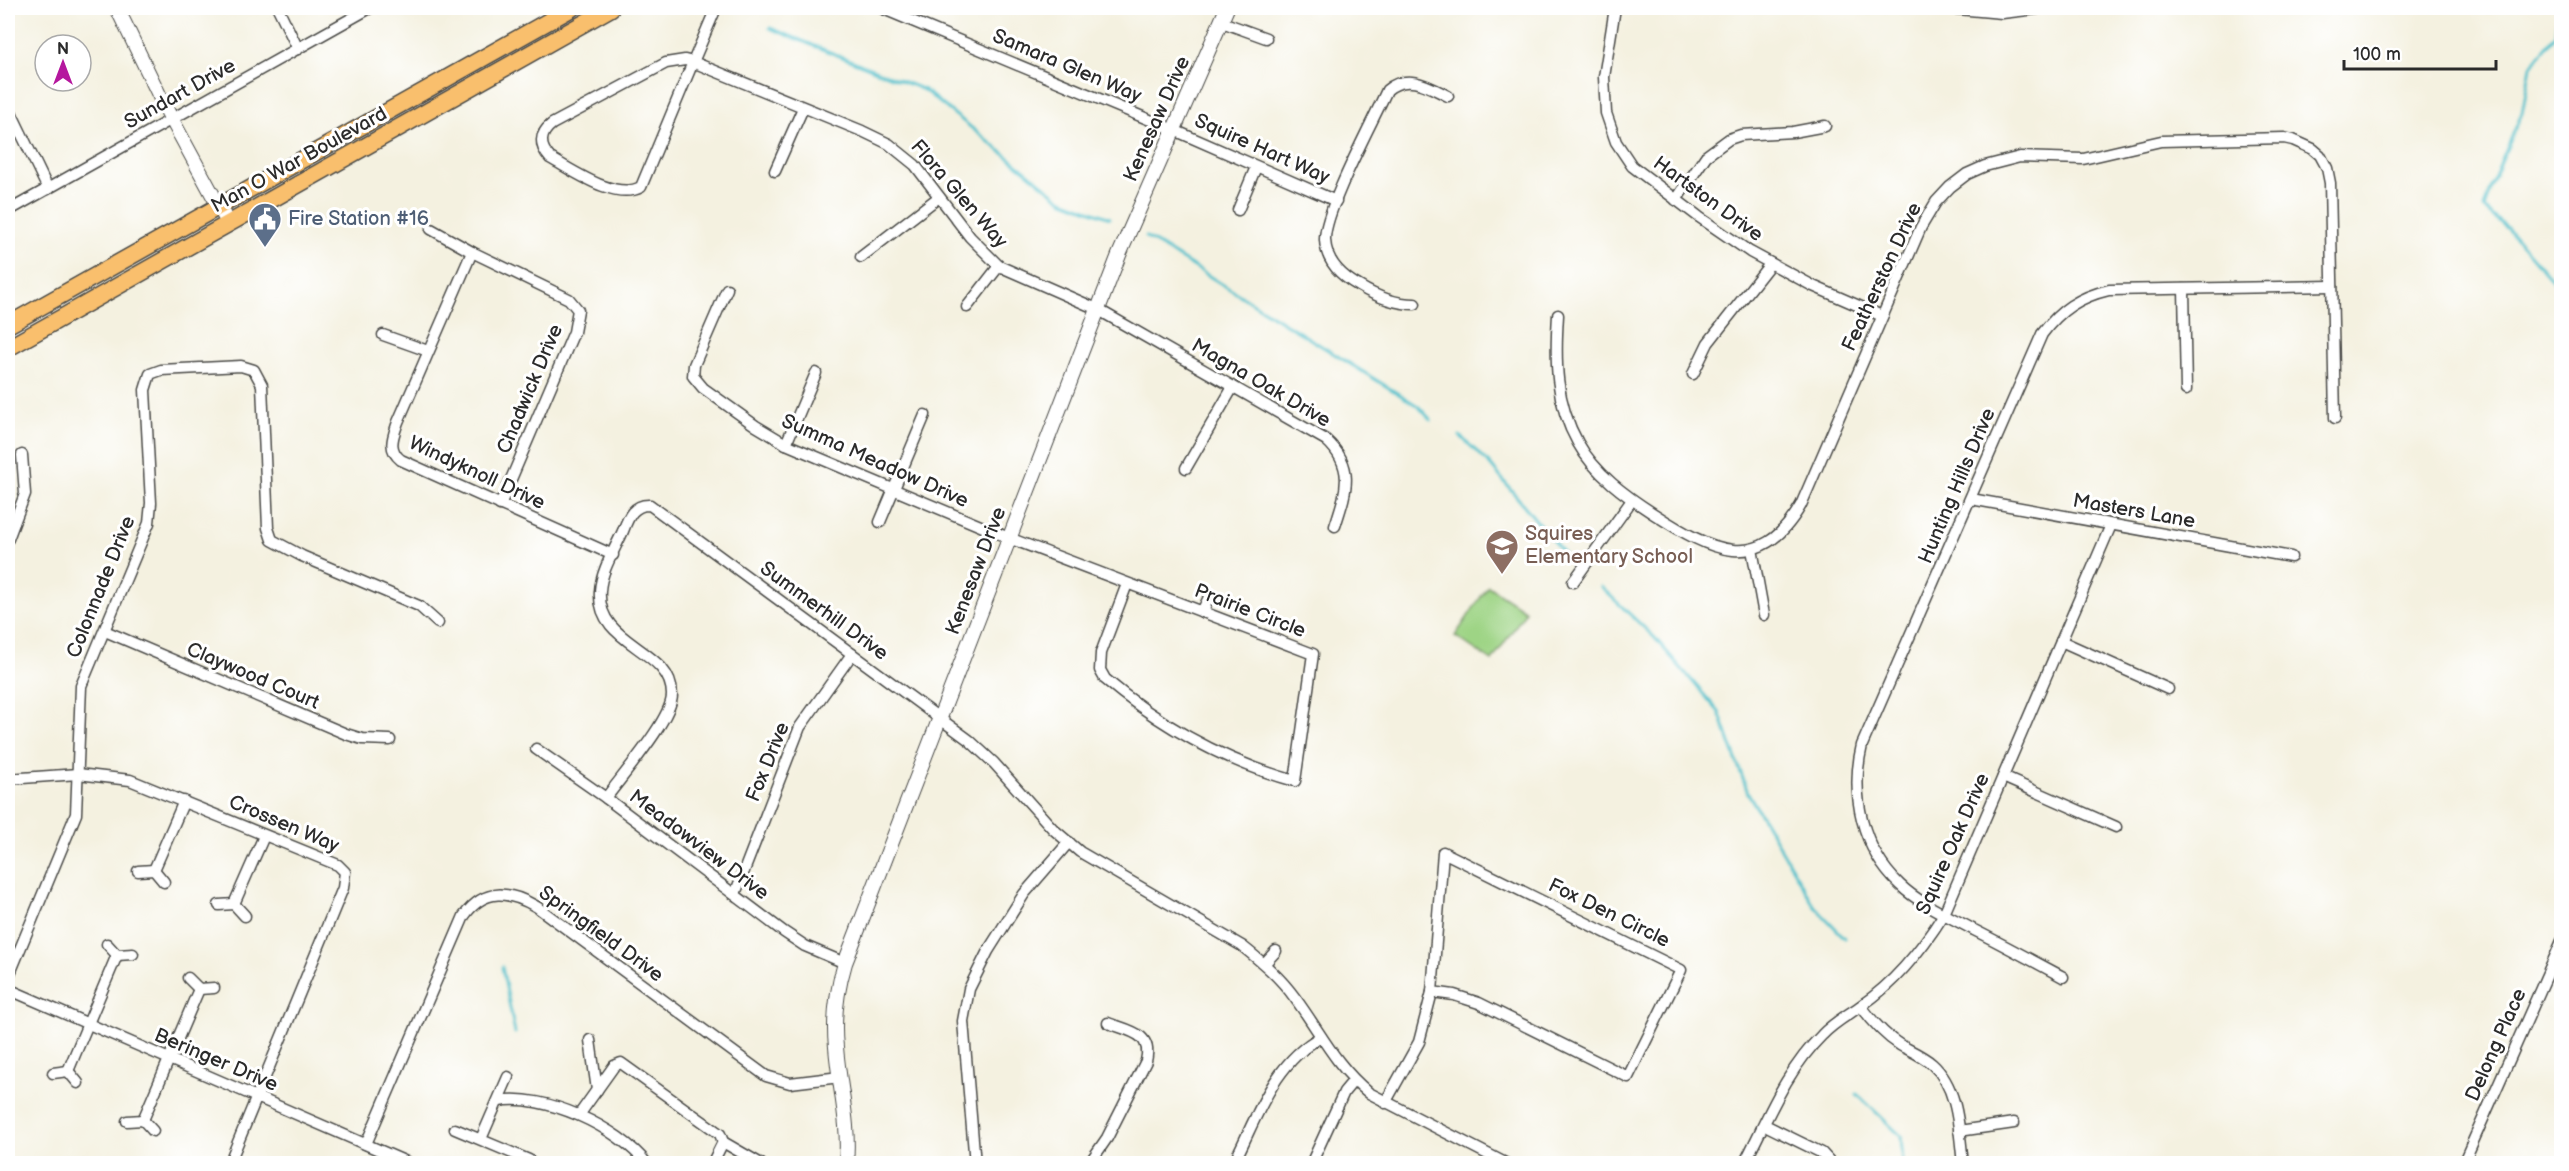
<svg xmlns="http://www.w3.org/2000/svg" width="2569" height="1171" font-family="'Balsamiq Sans',sans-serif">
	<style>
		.green { fill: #9ed485; stroke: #648058; stroke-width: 1.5 }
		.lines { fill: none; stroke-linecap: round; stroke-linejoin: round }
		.stream { stroke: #54c1cc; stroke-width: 3 }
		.minor-casing { stroke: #494946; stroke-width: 13 }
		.tertiary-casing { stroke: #494946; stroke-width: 16 }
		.primary-casing { stroke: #494946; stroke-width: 19 }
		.minor { stroke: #fff; stroke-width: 10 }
		.tertiary { stroke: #fff; stroke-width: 14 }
		.primary { stroke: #f9bf6d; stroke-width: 16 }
		.labels { text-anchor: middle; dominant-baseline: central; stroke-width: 6; stroke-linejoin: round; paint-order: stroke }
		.street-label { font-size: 20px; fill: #2b2b2b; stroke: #fff }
		.service-label { font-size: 20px; fill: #4e5e75; stroke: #fff; text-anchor: start }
		.education-label { font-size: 20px; fill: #785e54; stroke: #fff; text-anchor: start }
	</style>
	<rect width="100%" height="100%" fill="#fff"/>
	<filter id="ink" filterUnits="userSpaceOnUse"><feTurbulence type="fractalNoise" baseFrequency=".0167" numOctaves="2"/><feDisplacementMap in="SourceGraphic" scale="12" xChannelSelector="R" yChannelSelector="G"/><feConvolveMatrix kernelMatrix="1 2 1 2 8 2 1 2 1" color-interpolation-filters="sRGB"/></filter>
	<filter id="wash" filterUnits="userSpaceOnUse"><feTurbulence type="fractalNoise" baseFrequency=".008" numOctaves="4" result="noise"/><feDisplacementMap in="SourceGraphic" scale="24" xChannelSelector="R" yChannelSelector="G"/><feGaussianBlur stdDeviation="1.35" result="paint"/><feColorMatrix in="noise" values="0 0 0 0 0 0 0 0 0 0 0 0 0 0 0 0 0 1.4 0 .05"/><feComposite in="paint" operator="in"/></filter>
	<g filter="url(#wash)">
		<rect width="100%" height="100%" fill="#f4f1e0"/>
		<path class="green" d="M1488,586l38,25 -34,50 -37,-25z"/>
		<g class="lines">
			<g class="stream">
				<path d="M2560,8l-4,27 -25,31 -9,47 -31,73 -7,22 24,21 54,62"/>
				<path d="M770,28l154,62 138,110 48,18"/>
				<path d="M1146,237l272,169 13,14"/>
				<path d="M1460,436l28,26 76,92"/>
				<path d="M1601,587l53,50 65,75 29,81 67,114 30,31"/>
				<path d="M502,967l13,66"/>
				<path d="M1857,1094l44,42 2,28"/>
				<path d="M910,1164v-2"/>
			</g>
		</g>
	</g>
	<g filter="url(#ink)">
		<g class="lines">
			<defs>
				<g id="minor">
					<path d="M278,8l20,41"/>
					<path d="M716,8l-23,54 169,69 27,13 26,21 55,72 29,29 98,43 229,131c30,27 20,52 9,86"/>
					<path d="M881,8l293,122 162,71"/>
					<path d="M1615,8l-11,69 2,36 10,29 16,24 67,51 51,35 63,34 69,30"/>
					<path d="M1947,8l55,5 42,-5"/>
					<path d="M1222,22l44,16"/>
					<path d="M685,60l8,2 -52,125c-26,14 -67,-16 -91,-29 -11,-12 -11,-24 2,-34l114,-61z"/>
					<path d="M8,106l40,83"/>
					<path d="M775,171l28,-63"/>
					<path d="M1676,200l30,-44 23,-17 12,-4 52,-3 32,-6"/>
					<path d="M1238,210l18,-43"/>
					<path d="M8,211l362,-203"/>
					<path d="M431,229l41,23 97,47 9,11 -4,22 -74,173"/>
					<path d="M472,252l-74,170c-5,15 -11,27 3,38l212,95"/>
					<path d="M861,257l78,-60"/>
					<path d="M727,289l-33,76 -1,11 10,12 53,38 30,18 223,94 304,116 -18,127c-72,-20 -133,-54 -190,-102l-5,-9 1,-17 26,-69"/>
					<path d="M2184,289l2,101"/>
					<path d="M1415,304c-21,0 -38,-7 -56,-18 -18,-10 -33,-25 -34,-46 -1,-29 48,-119 62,-150 20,-17 41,-4 61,6"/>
					<path d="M967,307l32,-41"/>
					<path d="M1558,315c-3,46 -3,87 20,128 17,31 48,53 76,71 56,36 106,63 147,-9l120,-278 15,-25 14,-15 17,-13 18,-8 35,-9 63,2 78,-18 123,-3 9,2 20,9 7,6 7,13 3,15 5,235"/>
					<path d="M383,335l45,16"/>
					<path d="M1693,374l15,-31 62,-79"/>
					<path d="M786,444l30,-71"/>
					<path d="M1186,468l47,-81"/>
					<path d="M1971,499l320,58"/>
					<path d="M880,522l45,-107"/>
					<path d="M8,539l17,-45 -3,-39"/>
					<path d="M1752,549l12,66"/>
					<path d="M1573,582l59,-82"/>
					<path d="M1202,612l8,-17"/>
					<path d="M105,631l241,103 16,5 28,1"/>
					<path d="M2061,641l107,48"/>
					<path d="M536,749l70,49 178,134 21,14 40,17"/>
					<path d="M2003,777l113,50"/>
					<path d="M8,779l70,-5 52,6 208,85 7,7 -2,16 -114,276"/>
					<path d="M606,798c15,-21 66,-79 66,-103 0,-47 -76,-49 -72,-104 1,-20 15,-42 23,-60 5,-13 10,-27 27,-26l319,235 25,23 59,66 27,23 162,94c20,16 38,31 53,52 26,35 39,66 74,95l138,71"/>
					<path d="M1443,852l238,118 -53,107 -149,-74 -25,-8 -22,-3z"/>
					<path d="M154,870l30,-69"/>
					<path d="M138,871l16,-1 10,12"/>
					<path d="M735,894l65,-167 52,-73"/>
					<path d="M234,904l30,-68"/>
					<path d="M219,905l15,-1 11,12"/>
					<path d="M107,944l10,11 16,-1"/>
					<path d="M1265,963l11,-12"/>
					<path d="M2063,977c-30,-16 -59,-32 -89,-47 -25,-14 -53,-25 -74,-45 -38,-36 -50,-90 -38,-140l180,-411c18,-24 37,-37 67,-44l223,-4"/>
					<path d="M8,978l68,-164 5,-128 68,-163 2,-20 -6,-113 5,-16 11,-4 80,-4 13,4 8,15 6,143 4,12 30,16 117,50 19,17"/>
					<path d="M188,978l11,11 15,-1"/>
					<path d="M8,989l403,175"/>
					<path d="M1861,1006c11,15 23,29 39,39 11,6 23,11 32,19 27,24 27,67 31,100"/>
					<path d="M590,1040l7,50"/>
					<path d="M68,1071l49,-116"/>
					<path d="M53,1073l15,-2 10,12"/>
					<path d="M499,1101c46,-8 119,26 148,63"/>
					<path d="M1385,1103l34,-61 13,-50"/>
					<path d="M579,1115l35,-49 7,-3 99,71 3,8 -11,22"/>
					<path d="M143,1120l56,-131"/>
					<path d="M127,1121l16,-1 10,11"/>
					<path d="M1765,1125l57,28 10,11"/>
					<path d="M455,1129l74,31"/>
					<path d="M1959,1131l55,-8"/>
					<path d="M481,1139l27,-62"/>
					<path d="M723,1142l38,22"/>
					<path d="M366,1144l98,-228c21,-29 45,-25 73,-9l229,169 24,7 50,-6"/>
					<path d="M975,1164l-12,-143 6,-32 19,-38 36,-57 45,-52"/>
					<path d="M1089,1164l18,-26 39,-77c7,-28 -17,-30 -38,-38"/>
					<path d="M1233,1164c24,-46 40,-101 88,-127"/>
					<path d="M1311,1164l33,-72 10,-12"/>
					<path d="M1744,1164c24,-46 41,-92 78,-129 12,-13 26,-20 40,-30 34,-23 60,-56 82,-91l167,-389"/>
					<path d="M2463,1164l99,-223"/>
				</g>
				<g id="tertiary">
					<path d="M117,8l47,97 64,118"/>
					<path d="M846,1164c4,-41 -7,-77 -10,-117 -3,-28 1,-57 9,-84l274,-708 108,-247"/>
				</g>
				<g id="primary">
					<path d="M8,325l564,-317"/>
					<path d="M8,348l603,-340"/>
				</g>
			</defs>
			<use href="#minor" class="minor-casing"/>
			<use href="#tertiary" class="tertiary-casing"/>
			<use href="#primary" class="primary-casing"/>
			<use href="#minor" class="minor"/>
			<use href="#tertiary" class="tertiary"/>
			<use href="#primary" class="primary"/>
		</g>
	</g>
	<defs>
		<symbol id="civic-pin" viewBox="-11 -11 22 30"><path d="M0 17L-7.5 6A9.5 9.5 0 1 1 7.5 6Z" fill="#5c6f8a" stroke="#fff"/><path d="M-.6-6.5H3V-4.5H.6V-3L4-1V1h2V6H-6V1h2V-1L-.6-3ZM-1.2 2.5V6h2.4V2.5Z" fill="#fff"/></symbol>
		<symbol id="school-pin" viewBox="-11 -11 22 30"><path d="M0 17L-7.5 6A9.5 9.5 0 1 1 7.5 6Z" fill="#8d6e63" stroke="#fff"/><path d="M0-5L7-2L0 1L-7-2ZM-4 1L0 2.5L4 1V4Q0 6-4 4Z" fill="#fff"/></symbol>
	</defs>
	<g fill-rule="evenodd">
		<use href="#civic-pin" x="246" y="200" width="38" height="52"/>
		<use href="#school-pin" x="1483" y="527" width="38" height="52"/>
	</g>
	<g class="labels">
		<g class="street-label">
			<text transform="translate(1067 66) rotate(23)">Samara Glen Way</text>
			<text transform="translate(180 94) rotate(-29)">Sundart Drive</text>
			<text transform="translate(1157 119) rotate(-66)">Kenesaw Drive</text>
			<text transform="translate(1262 149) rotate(24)">Squire Hart Way</text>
			<text transform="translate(299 160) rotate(-29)">Man O War Boulevard</text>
			<text transform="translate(959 194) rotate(49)">Flora Glen Way</text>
			<text transform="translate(1708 199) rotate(36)">Hartston Drive</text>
			<text transform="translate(1882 277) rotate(-65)">Featherston Drive</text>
			<text transform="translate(1261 383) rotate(30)">Magna Oak Drive</text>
			<text transform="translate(530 389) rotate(-67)">Chadwick Drive</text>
			<text transform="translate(875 461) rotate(24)">Summa Meadow Drive</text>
			<text transform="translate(477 473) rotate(25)">Windyknoll Drive</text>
			<text transform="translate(1957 486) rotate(-67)">Hunting Hills Drive</text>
			<text transform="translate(2134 511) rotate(10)">Masters Lane</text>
			<text transform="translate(976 571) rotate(-69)">Kenesaw Drive</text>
			<text transform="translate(101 587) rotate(-68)">Colonnade Drive</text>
			<text transform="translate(824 611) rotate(36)">Summerhill Drive</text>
			<text transform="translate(1250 611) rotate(21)">Prairie Circle</text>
			<text transform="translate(253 676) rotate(23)">Claywood Court</text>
			<text transform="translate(768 762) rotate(-68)">Fox Drive</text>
			<text transform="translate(284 824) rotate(23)">Crossen Way</text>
			<text transform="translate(1953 844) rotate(-66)">Squire Oak Drive</text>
			<text transform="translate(699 845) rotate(37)">Meadowview Drive</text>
			<text transform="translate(1609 913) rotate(26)">Fox Den Circle</text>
			<text transform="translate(601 934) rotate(36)">Springfield Drive</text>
			<text transform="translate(2496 1045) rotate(-66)">Delong Place</text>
			<text transform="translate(216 1060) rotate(23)">Beringer Drive</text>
		</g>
		<g class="service-label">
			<text x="288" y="219">Fire Station #16</text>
		</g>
		<g class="education-label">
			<text x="1525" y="534">Squires<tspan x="1525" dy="23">Elementary School</tspan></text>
		</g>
	</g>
	<rect width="2569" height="1171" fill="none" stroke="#fff" stroke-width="30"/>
	<g transform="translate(63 63)"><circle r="28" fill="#ffffff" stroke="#aaaaaa" stroke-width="1.5"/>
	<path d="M0-4.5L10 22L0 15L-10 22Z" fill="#b5179e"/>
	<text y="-9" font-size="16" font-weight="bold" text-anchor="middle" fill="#2b2b2b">N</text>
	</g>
	<path d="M2344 60v9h152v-9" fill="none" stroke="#2b2b2b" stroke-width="3"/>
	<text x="2353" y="60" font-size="18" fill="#2b2b2b" stroke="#ffffff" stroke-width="4.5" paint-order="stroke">100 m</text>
</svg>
